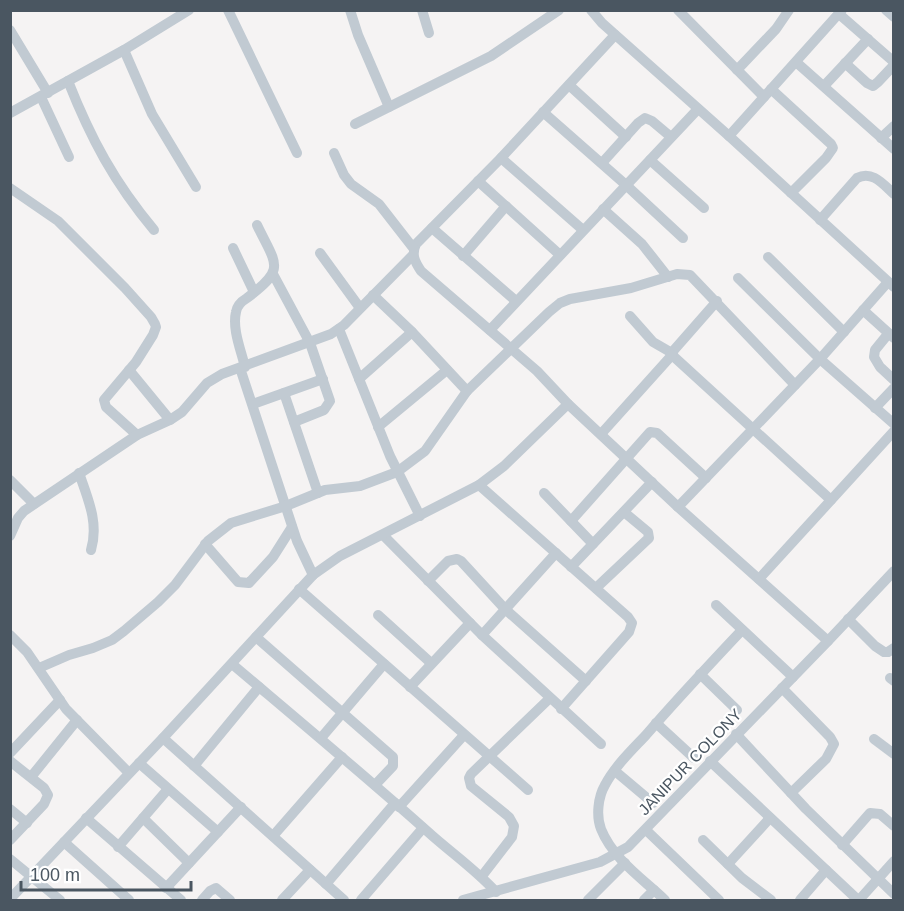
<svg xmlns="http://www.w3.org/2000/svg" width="904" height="911" font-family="Helvetica,sans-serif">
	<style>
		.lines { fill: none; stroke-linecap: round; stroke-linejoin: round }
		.street { stroke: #c1cad2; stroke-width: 10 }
		.labels { text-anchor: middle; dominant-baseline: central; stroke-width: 4.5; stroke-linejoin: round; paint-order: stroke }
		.street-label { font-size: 16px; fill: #4a5661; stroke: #fff }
	</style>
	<rect width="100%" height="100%" fill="#f5f3f3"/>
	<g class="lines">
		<g class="street">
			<path d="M228,10l69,143"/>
			<path d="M350,10l8,25 31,72"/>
			<path d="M422,10l7,23"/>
			<path d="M591,10l11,13 127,113 165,151"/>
			<path d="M678,10l86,87"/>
			<path d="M886,10l8,7"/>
			<path d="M839,14l55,48"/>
			<path d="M10,30l38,63"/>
			<path d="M615,35l-114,123 -85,86c-5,11 -1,18 5,27l116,100 31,33 110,103 150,134"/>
			<path d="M124,50l28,64 44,73"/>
			<path d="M796,62l98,87"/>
			<path d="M845,63l22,20 6,3 5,-4 16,-17"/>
			<path d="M737,70l39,-41 13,-19"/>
			<path d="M68,81c23,58 46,101 86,149"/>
			<path d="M569,85l57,52"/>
			<path d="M824,86l44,-47"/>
			<path d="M771,89l60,55 2,4 -7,10 -35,35"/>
			<path d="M41,97l28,60"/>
			<path d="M543,112l83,73 57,53"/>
			<path d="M10,113l114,-63 65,-40"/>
			<path d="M355,124l136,-68 68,-46"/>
			<path d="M729,136l113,-126"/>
			<path d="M881,138l13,-12"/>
			<path d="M334,153l10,22 7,9 28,20 35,45"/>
			<path d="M501,158l82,72"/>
			<path d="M650,160l54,48"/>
			<path d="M602,163l36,-40 7,-5 7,3 19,16"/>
			<path d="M478,181l82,74"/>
			<path d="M10,188l48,33 67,67 26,29 4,7 1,3 -3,8 -17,27 -32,38 2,7 31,28"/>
			<path d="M603,209l39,35 26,33"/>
			<path d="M820,220l37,-42c15,-8 26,6 37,16"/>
			<path d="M432,228l84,73"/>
			<path d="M233,248l21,44"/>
			<path d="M320,253l40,55"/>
			<path d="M463,256l43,-50"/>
			<path d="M768,257l76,75"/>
			<path d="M273,274l37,69 20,58 -6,9 -30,12"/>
			<path d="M738,278l82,81 74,65"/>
			<path d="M373,295l39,37 55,59"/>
			<path d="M717,301l-43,49 -2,5 159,145"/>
			<path d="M863,310l31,28"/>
			<path d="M630,316l23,26 19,11"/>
			<path d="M339,329l51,127 30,60"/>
			<path d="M490,330l208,-221"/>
			<path d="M888,334l-13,16 -1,7 6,10 14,13"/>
			<path d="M245,367c-4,-17 -13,-38 -9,-55 1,-7 6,-11 11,-14 40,-30 29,-33 10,-73"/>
			<path d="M240,368l57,173 16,34"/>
			<path d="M129,370l41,50"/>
			<path d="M359,379l53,-47"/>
			<path d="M284,393l34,100"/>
			<path d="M253,404l70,-25"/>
			<path d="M875,408l19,-20"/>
			<path d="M378,427l69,-57"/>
			<path d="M601,434l71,-79"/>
			<path d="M79,473c9,26 20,50 12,77"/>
			<path d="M10,480l24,24"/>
			<path d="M479,485l149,132 4,6 -3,9 -68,77"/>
			<path d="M544,493l49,51"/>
			<path d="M678,507l142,-148 68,-77"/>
			<path d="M571,521l79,-89 7,1 49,45"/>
			<path d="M383,535l99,100 119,109"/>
			<path d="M10,536l8,-18 6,-7 113,-76 33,-15 12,-8 25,-29 15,-9 109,-40 13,-9 69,-70"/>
			<path d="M205,544l33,38 11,1 24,-26 19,-30"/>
			<path d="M571,567l81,-85"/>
			<path d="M759,579l135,-148"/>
			<path d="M428,581l20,-20 9,-2 4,2 44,48 81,72"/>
			<path d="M596,588l53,-50 -1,-6 -24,-20"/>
			<path d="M299,589l229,201"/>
			<path d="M716,605l77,72"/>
			<path d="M378,615l53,48"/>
			<path d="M848,619l27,27 9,6h4l6,-4"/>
			<path d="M10,635l17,17 39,57 63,64"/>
			<path d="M482,635l74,-82"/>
			<path d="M256,637l137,120v9l-18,19"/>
			<path d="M232,664c65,55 131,110 195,167 23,21 48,38 69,61"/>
			<path d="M39,668l30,-13 24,-7 19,-8 12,-9 34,-29 17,-17 33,-44 23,-18 55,-17 39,-16 35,-4 37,-14 28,-21 42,-60 82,-79 11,-9 10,-4 61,-11 46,-14 13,1 105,110"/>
			<path d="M700,674l37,36"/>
			<path d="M890,678l4,3"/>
			<path d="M410,687l60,-64"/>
			<path d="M782,688l48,49 4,7 -8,15 -35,34"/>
			<path d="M656,723l38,35"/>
			<path d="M736,734l70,75 88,85"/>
			<path d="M163,738l181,162"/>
			<path d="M321,738l63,-74"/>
			<path d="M874,739l20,15"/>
			<path d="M10,753l50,-53"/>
			<path d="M10,761l34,27 4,7 -4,9 -34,36"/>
			<path d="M710,761l148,139"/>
			<path d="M139,763l79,69"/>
			<path d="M194,766l65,-79"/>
			<path d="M615,771l38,32"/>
			<path d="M31,777l46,-57"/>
			<path d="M399,807l65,-72"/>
			<path d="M10,809l17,14"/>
			<path d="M86,818l95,82"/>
			<path d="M143,818l46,45"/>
			<path d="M646,830l73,70"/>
			<path d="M273,836l69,-79"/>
			<path d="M703,840l39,38 29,22"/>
			<path d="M64,842l65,58"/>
			<path d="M842,845l28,-32 10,1 14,12"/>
			<path d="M118,847l50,-58"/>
			<path d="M10,859l50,41"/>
			<path d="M728,864l42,-46"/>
			<path d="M482,876l30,-39 2,-11 -5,-9 -38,-31 -2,-8 2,-4 79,-76"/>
			<path d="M326,884l69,-81"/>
			<path d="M166,888l75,-81"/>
			<path d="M10,899l153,-161 150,-163 27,-19 139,-71 25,-19 64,-62"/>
			<path d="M202,900l8,-9 6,-3 14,12"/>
			<path d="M282,900l28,-30"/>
			<path d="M361,900l62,-72"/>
			<path d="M463,900l137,-38 28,-15 200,-206 66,-70"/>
			<path d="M588,900l37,-37"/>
			<path d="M644,900l10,-10"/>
			<path d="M665,900c-22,-21 -52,-41 -64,-71 -5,-13 -3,-32 4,-44 10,-19 27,-35 41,-50 31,-36 64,-71 96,-105"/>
			<path d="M800,900l26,-30"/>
			<path d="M859,900l35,-39"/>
		</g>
	</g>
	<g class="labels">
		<g class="street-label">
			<text transform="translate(690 762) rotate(-46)">JANIPUR COLONY</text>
		</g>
	</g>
	<rect width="904" height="911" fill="none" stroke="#4a5661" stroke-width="24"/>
	<path d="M21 881v9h170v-9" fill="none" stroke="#4a5661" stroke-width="3"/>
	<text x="30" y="881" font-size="18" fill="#4a5661" stroke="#ffffff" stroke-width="4.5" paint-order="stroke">100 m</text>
</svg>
